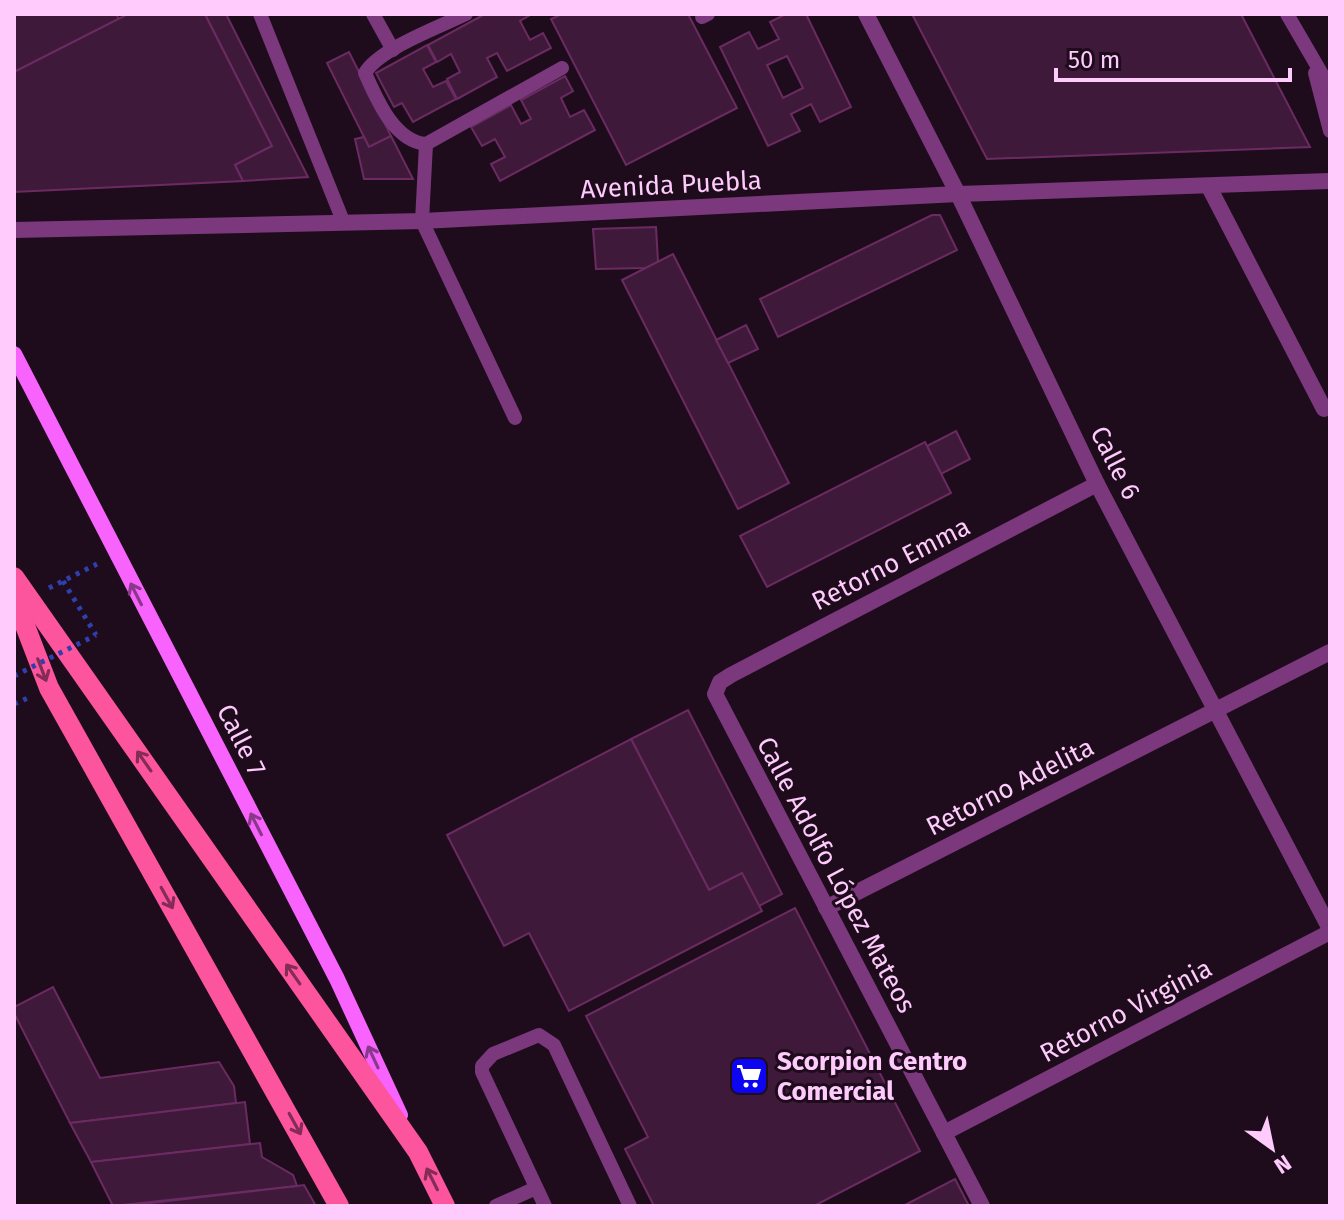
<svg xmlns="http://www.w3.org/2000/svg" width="1344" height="1220" font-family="'Fira Sans',sans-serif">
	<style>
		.building { fill: #3f193a; stroke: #6b2b62; stroke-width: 2; fill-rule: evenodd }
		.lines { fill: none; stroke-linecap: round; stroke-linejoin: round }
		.path { stroke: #2f3fae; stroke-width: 5; stroke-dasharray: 4 6; stroke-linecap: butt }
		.lane { stroke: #7b387d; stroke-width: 14 }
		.street { stroke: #7b387d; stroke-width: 16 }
		.secondary { stroke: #f763fc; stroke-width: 16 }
		.primary { stroke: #fc549d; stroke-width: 20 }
		.path-bridge { stroke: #2f3fae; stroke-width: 5; stroke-dasharray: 4 6; stroke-linecap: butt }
		.oneway { stroke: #8a388c }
		.oneway2 { stroke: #822c56 }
		.labels { text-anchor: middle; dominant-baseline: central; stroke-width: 6; stroke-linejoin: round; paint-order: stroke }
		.street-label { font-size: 26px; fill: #fecbfc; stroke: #1e0c1c }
		.poi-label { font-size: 26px; font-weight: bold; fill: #fecbfc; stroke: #1e0c1c; text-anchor: start }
	</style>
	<rect width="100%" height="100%" fill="#1e0c1c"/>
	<g class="building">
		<path d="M14,14h102l3,5 -105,53z"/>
		<path d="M128,14h77l67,132 -37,19 8,16 -229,11v-120z"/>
		<path d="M205,14h21l82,163 -65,4 -8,-16 37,-19z"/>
		<path d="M485,14h47l-12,7 10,19 13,-7 8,15 -44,23 -10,-18 -10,5 10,19 -40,22 -10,-20 13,-7 -9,-18 -14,8 -9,-17z"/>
		<path d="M562,14h126l49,94 -111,57 -75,-146z"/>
		<path d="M786,14h20l45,93 -31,15 -9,-18 -20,10 9,17 -32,15 -48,-99 29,-15 9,17 21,-10 -9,-17zM787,56l16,32 -20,10 -16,-33z"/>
		<path d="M912,14h329l69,133 -323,12z"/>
		<path d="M427,45l9,17 -13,7 10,18 13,-6 10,18 -43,23 -11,-19 -8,4 -18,-34z"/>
		<path d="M349,52l42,84 -22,11 -42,-84z"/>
		<path d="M565,76l8,15 -12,7 9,19 14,-7 11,20 -95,51 -9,-17 14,-7 -10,-18 -13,7 -11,-19 40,-22 10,19 10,-5 -10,-19z"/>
		<path d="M391,136l22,43h-49l-9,-40 9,-2 5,10z"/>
		<path d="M932,215h8l17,35 -179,87 -18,-38z"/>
		<path d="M656,227l2,35 -12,6 -50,1 -3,-40z"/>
		<path d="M673,254l116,229 -51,26 -116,-229z"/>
		<path d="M746,325l12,24 -30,14 -12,-23z"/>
		<path d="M956,431l14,28 -29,15 -14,-28z"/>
		<path d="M925,442l26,51 -184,94 -27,-51z"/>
		<path d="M688,710l94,184 -23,12 -17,-33 -33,17 -78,-151z"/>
		<path d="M631,739l78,151 33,-17 20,38 -193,100 -40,-78 -25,13 -57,-111z"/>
		<path d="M795,908l125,243 -106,55h-160l-29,-57 23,-12 -62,-121z"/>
		<path d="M53,987l47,91 119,-16 15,24 2,17 -166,20 -56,-110v-6z"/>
		<path d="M245,1102l5,42 -159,18 -21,-39z"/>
		<path d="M260,1143l2,14 31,18 4,11 -184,20 -22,-44z"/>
		<path d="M955,1179l14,27h-66z"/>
		<path d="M304,1185l12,21h-191l172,-20z"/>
	</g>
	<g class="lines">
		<g class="path">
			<path d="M63,581l33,54"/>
			<path d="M49,588l48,-24"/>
			<path d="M14,704l14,-6"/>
		</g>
		<g class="lane">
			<path d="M260,14l83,207"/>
			<path d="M373,14l20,36"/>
			<path d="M466,14c-27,13 -87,35 -101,59 12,27 29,68 61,71l-4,77 93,197"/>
			<path d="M1287,14l43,74"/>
			<path d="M702,17l6,-3"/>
			<path d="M1315,73l15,58"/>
			<path d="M426,144l136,-76"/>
			<path d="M496,1206l40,-18"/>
			<path d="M545,1206l-63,-134v-6l11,-12 46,-19 15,10 76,161"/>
		</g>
		<g class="street">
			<path d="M866,14l92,180 139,290 233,445"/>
			<path d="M1209,187l115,222"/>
			<path d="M14,230l408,-9 536,-27 372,-13"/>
			<path d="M826,908l504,-256"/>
			<path d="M944,1133l386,-201"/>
			<path d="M982,1206l-267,-512 5,-12 11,-7 366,-191"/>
		</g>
		<path class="secondary" d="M14,354l323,625 63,136"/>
		<g class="primary">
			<path d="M14,577l404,575 27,54"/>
			<path d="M14,597l35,91 290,518"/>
		</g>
		<path class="path-bridge" d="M14,676l82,-41"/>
	</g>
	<defs><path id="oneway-shaft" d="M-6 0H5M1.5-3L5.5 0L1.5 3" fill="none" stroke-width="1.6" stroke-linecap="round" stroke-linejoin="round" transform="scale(2)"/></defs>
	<g class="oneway">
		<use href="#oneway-shaft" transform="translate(136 594) rotate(-117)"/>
		<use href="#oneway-shaft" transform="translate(256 824) rotate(-117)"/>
		<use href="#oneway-shaft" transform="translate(373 1057) rotate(-115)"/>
	</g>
	<g class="oneway2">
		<use href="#oneway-shaft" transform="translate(42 670) rotate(69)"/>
		<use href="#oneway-shaft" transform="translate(144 761) rotate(-125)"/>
		<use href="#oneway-shaft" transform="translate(167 898) rotate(61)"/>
		<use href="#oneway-shaft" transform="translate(293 974) rotate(-125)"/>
		<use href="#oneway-shaft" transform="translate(295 1124) rotate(61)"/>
		<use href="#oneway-shaft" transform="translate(432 1179) rotate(-117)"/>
	</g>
	<defs>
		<symbol id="supermarket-square" viewBox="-11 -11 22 22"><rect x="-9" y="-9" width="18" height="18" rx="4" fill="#0d04f1" stroke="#1e0c1c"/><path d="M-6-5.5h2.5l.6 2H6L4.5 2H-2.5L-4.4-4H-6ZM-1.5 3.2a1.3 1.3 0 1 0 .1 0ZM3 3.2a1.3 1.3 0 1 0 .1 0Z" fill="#fff"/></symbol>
	</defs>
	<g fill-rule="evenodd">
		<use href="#supermarket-square" x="727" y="1054" width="44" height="44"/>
	</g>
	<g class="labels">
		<g class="street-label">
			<text transform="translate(671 185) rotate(-3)">Avenida Puebla</text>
			<text transform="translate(1115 463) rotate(63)">Calle 6</text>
			<text transform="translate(891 564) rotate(-27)">Retorno Emma</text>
			<text transform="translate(241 740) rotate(63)">Calle 7</text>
			<text transform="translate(1010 787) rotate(-27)">Retorno Adelita</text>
			<text transform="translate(836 875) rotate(62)">Calle Adolfo López Mateos</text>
			<text transform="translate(1126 1011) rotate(-28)">Retorno Virginia</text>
		</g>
		<g class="poi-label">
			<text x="777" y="1061">Scorpion Centro<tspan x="777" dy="30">Comercial</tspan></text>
		</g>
	</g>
	<rect width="1344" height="1220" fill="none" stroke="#fecbfc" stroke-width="32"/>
	<g transform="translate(1272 1148) rotate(147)" stroke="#1e0c1c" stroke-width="6" paint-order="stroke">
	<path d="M0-6L14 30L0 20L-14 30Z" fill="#fecbfc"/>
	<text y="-12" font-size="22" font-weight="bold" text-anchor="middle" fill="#fecbfc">N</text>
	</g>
	<path d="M1056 68v12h234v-12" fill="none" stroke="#fecbfc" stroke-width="4"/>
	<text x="1068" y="68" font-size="24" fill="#fecbfc" stroke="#1e0c1c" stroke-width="6" paint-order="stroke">50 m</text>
</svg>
